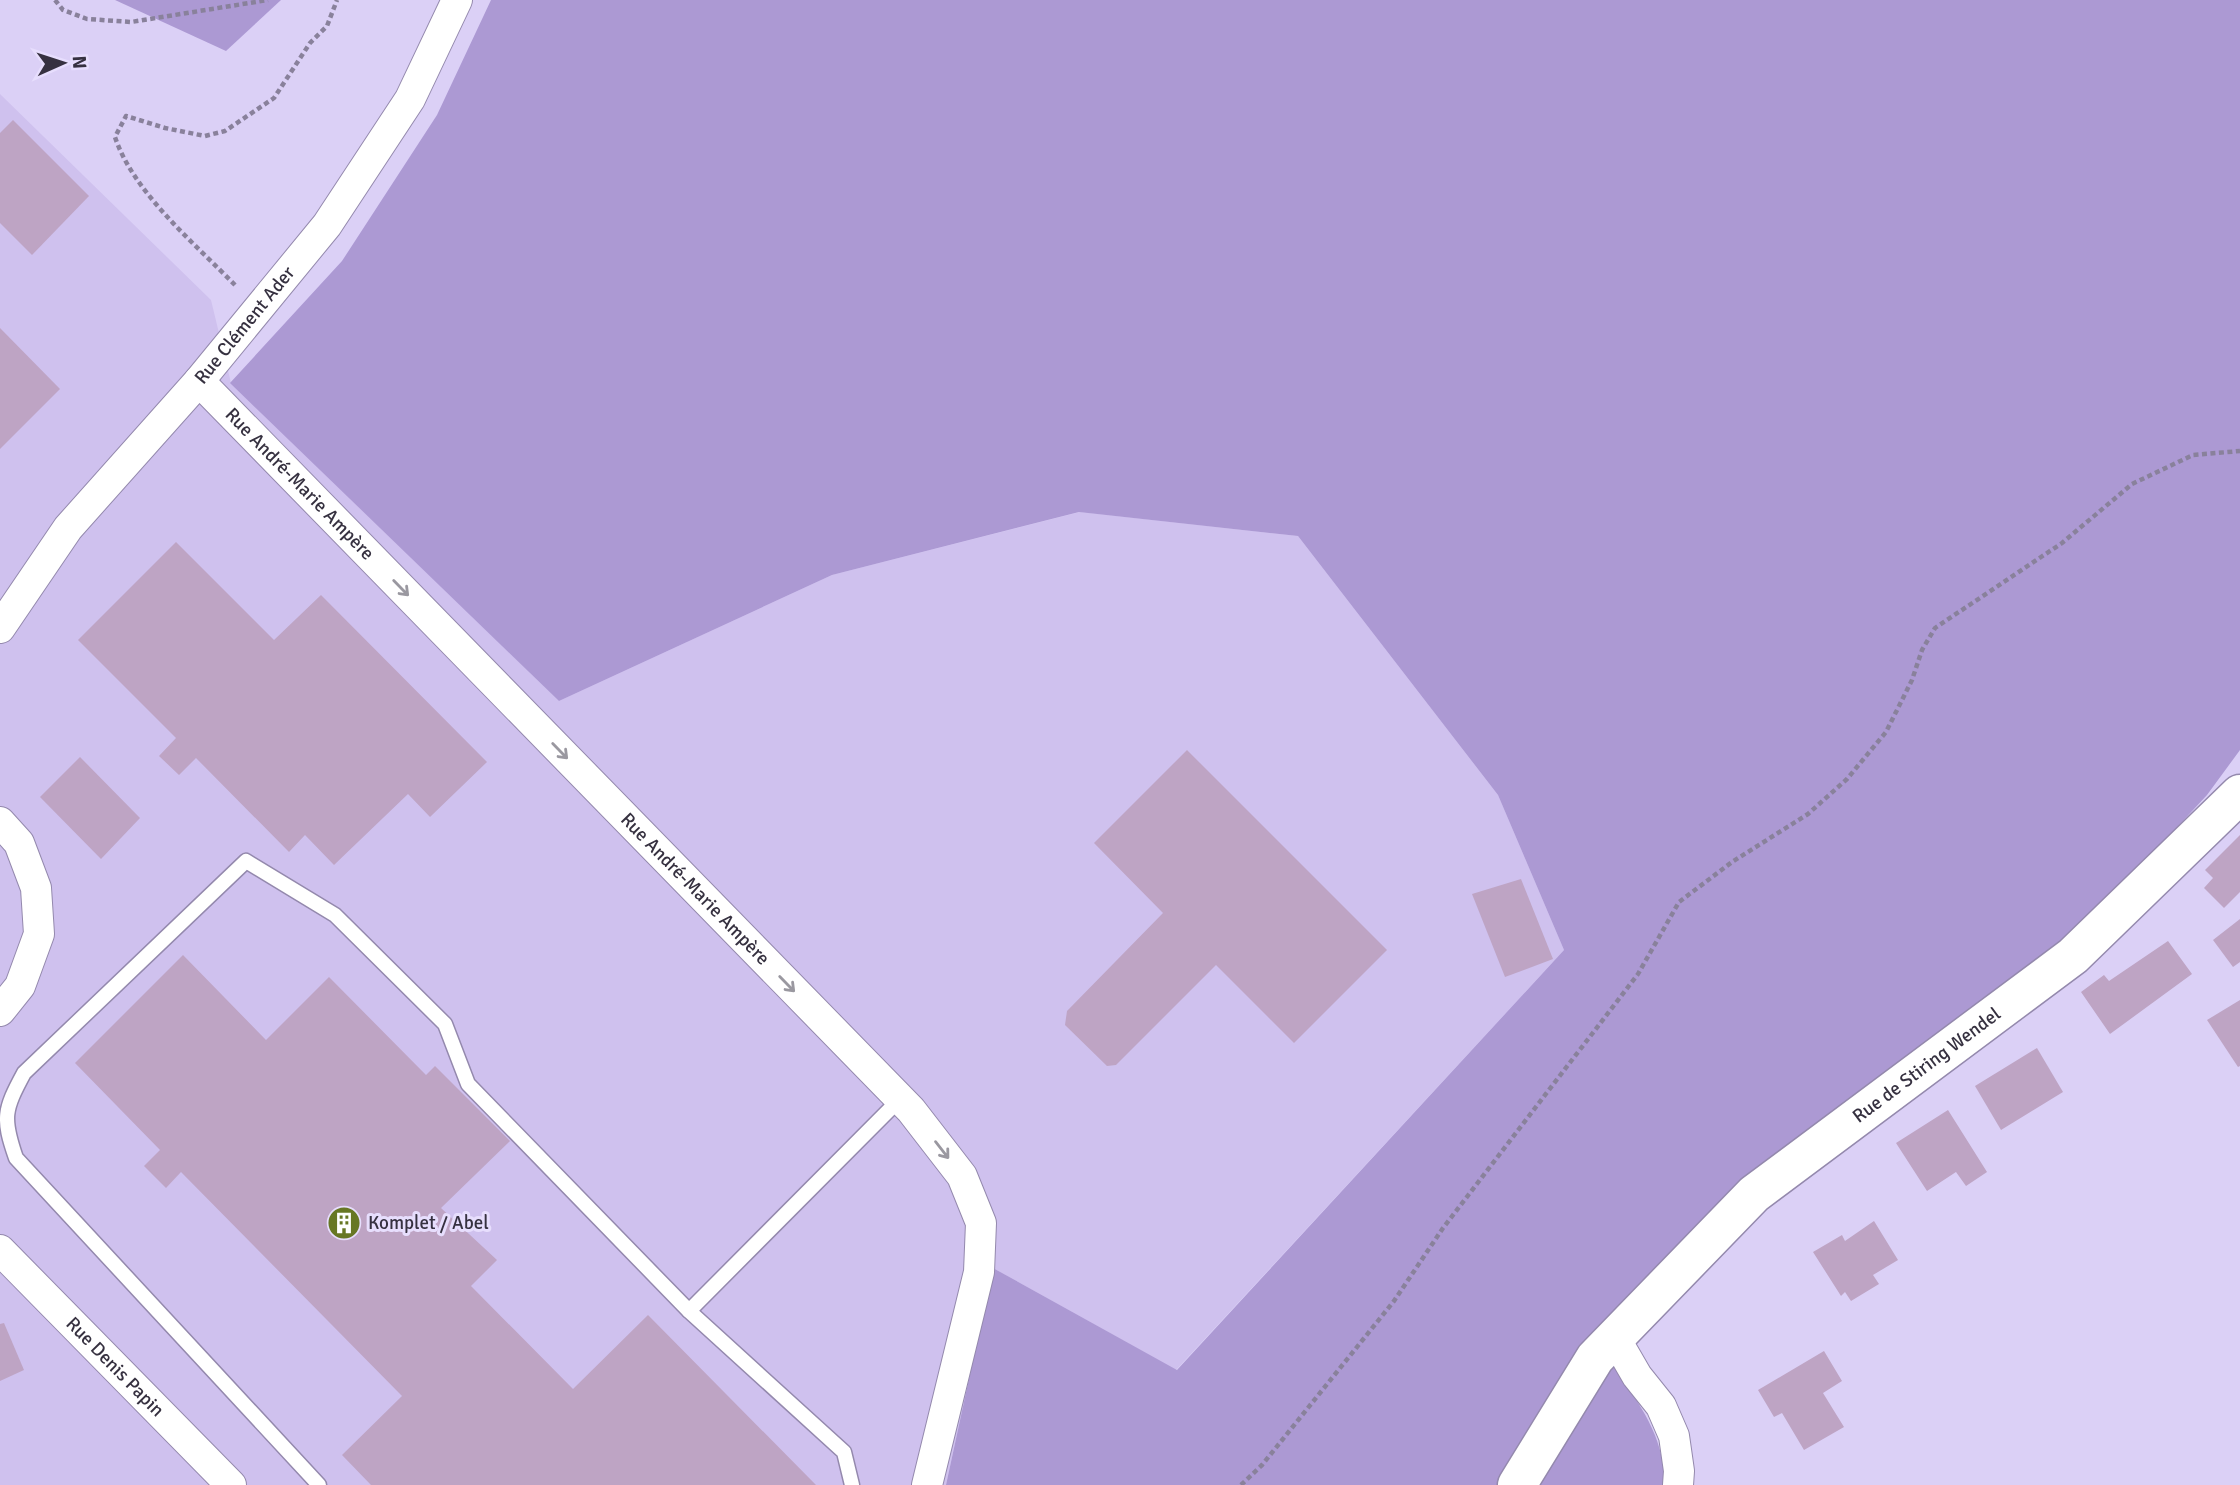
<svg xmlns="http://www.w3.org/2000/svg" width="2240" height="1485" font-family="Signika,sans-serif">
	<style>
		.built { fill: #cfc1ee }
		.green { fill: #ac99d3 }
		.building { fill: #bea4c4 }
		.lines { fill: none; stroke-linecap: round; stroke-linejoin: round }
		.lane-casing { stroke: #9489ad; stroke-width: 17 }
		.street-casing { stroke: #9489ad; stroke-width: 32 }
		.secondary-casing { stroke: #9489ad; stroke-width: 41 }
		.path { stroke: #89819b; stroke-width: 4.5; stroke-dasharray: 5 3.5; stroke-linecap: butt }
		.lane { stroke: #fff; stroke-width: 14 }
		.street { stroke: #fff; stroke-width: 30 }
		.secondary { stroke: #fff; stroke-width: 38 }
		.oneway { stroke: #9a98a0 }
		.labels { text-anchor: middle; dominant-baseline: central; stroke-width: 6; stroke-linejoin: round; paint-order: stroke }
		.street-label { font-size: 19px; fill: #363140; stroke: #e7defd }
		.poi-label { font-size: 19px; fill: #363140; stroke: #e7defd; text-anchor: start }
	</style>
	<rect width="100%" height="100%" fill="#dbd0f6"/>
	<path class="built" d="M0,94l211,206 20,83 328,318 273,-126 248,-63 218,24 200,259 66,155 -388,420 -183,-102 -47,217h-946z"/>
	<g class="green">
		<path d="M115,0h166l-55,51z"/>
		<path d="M491,0h1749v750l-33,45 -143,154 -319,229 -130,190c25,37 51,71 49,117h-718l47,-217 184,102 387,-420 -66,-155 -200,-259 -219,-24 -247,63 -273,126 -329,-318 112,-122 95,-146z"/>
	</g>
	<g class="building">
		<path d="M13,120l76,76 -57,59 -32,-32v-90z"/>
		<path d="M0,328l60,61 -60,60z"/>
		<path d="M176,542l98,98 47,-45 166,167 -57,55 -22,-23 -74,71 -29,-30 -16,17 -93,-94 -17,17 -20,-19 17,-18 -98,-98z"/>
		<path d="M1187,750l200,200 -93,93 -78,-78 -100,100 -9,1 -42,-41 2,-14 96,-98 -69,-70z"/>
		<path d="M80,757l60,61 -39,41 -61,-62z"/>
		<path d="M2240,835v57l-16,16 -20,-20 9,-10 -8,-8z"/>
		<path d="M1521,879l32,80 -48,18 -33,-83z"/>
		<path d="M2240,919v43l-7,5 -20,-27z"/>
		<path d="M2168,941l24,33 -82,60 -29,-42 23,-17 5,6z"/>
		<path d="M183,955l83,85 63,-63 97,98 9,-9 75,75 -69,67 56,52 -26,26 102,103 75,-74 168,170h-445l-29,-30 60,-59 -221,-224 -15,16 -22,-22 16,-16 -85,-87z"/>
		<path d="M2240,1000v66l-2,1 -31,-47z"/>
		<path d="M2037,1048l26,44 -62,38 -26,-44z"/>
		<path d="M1948,1110l39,62 -21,14 -10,-14 -29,19 -31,-48z"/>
		<path d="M1874,1221l24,39 -25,15 6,9 -28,17 -6,-9 -4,4 -28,-44 29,-17 3,6z"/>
		<path d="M4,1323l20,47 -24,11v-57z"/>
		<path d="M1824,1351l18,30 -19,12 21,34 -40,23 -22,-37 -8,4 -16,-27z"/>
	</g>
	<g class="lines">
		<defs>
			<g id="lane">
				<path d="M689,1311l211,-212"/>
				<path d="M319,1485l-303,-327c-14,-40 -12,-48 8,-85l222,-212 89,54 110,109 23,60 221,227 155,141 8,33"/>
			</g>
			<g id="street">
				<path id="s1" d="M199,381l712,729 51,66 19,47 -2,49 -52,213"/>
				<path id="s2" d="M0,628l68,-100 131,-147 128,-156 83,-126 47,-99"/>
				<path d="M0,822l19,21 17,45 3,46 -19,52 -20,25"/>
				<path id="s3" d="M0,1250l231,235"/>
				<path d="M1615,1338l22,38 24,30 13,30 5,35 -1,14"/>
			</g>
			<g id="secondary">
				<path id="s4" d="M1517,1485l78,-127 159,-164 319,-238 167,-162"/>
			</g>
		</defs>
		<use href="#lane" class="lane-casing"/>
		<use href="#street" class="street-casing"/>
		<use href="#secondary" class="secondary-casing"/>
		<g class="path">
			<path d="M55,0l8,10 24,9 44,3 137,-22"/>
			<path d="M235,285c-40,-41 -102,-93 -120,-148l11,-21 39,12 40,8 20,-5 49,-33 36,-55 17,-17 10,-26"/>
			<path d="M1241,1485l21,-20 132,-164 49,-73 195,-254 41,-72 53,-40 76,-48 39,-35 39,-47 26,-52 10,-30 13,-22 127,-85 70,-59 61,-29 47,-4"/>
		</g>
		<use href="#lane" class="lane"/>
		<use href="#street" class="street"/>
		<use href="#secondary" class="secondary"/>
	</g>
	<defs><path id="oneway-shaft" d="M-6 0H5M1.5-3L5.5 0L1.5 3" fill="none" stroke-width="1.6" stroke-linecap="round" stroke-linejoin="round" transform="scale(1.75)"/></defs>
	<g class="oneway">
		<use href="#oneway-shaft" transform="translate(401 588) rotate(46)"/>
		<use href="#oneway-shaft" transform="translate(560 751) rotate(46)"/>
		<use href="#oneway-shaft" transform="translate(787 984) rotate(46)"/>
		<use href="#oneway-shaft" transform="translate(942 1150) rotate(52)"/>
	</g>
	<defs>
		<symbol id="building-disc" viewBox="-11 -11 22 22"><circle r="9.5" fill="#677724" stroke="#e7defd"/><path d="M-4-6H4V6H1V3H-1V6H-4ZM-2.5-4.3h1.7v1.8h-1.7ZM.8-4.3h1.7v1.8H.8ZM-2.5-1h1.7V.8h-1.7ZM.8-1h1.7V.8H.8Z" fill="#fff"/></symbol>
	</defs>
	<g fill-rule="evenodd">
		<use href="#building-disc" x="325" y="1204" width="38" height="38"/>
	</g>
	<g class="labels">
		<g class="street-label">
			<text stroke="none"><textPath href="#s2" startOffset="390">Rue Clément Ader</textPath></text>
			<text stroke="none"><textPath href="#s1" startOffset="144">Rue André-Marie Ampère</textPath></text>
			<text stroke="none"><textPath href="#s1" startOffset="710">Rue André-Marie Ampère</textPath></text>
			<text stroke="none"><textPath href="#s4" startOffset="593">Rue de Stiring Wendel</textPath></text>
			<text stroke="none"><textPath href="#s3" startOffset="164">Rue Denis Papin</textPath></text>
		</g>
		<g class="poi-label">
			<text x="368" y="1223">Komplet / Abel</text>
		</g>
	</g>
	<g transform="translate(63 63) rotate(87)" stroke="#e7defd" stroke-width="5" paint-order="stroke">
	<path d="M0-5L12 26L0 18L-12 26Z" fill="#363140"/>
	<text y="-10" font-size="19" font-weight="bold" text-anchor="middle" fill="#363140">N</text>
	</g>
</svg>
